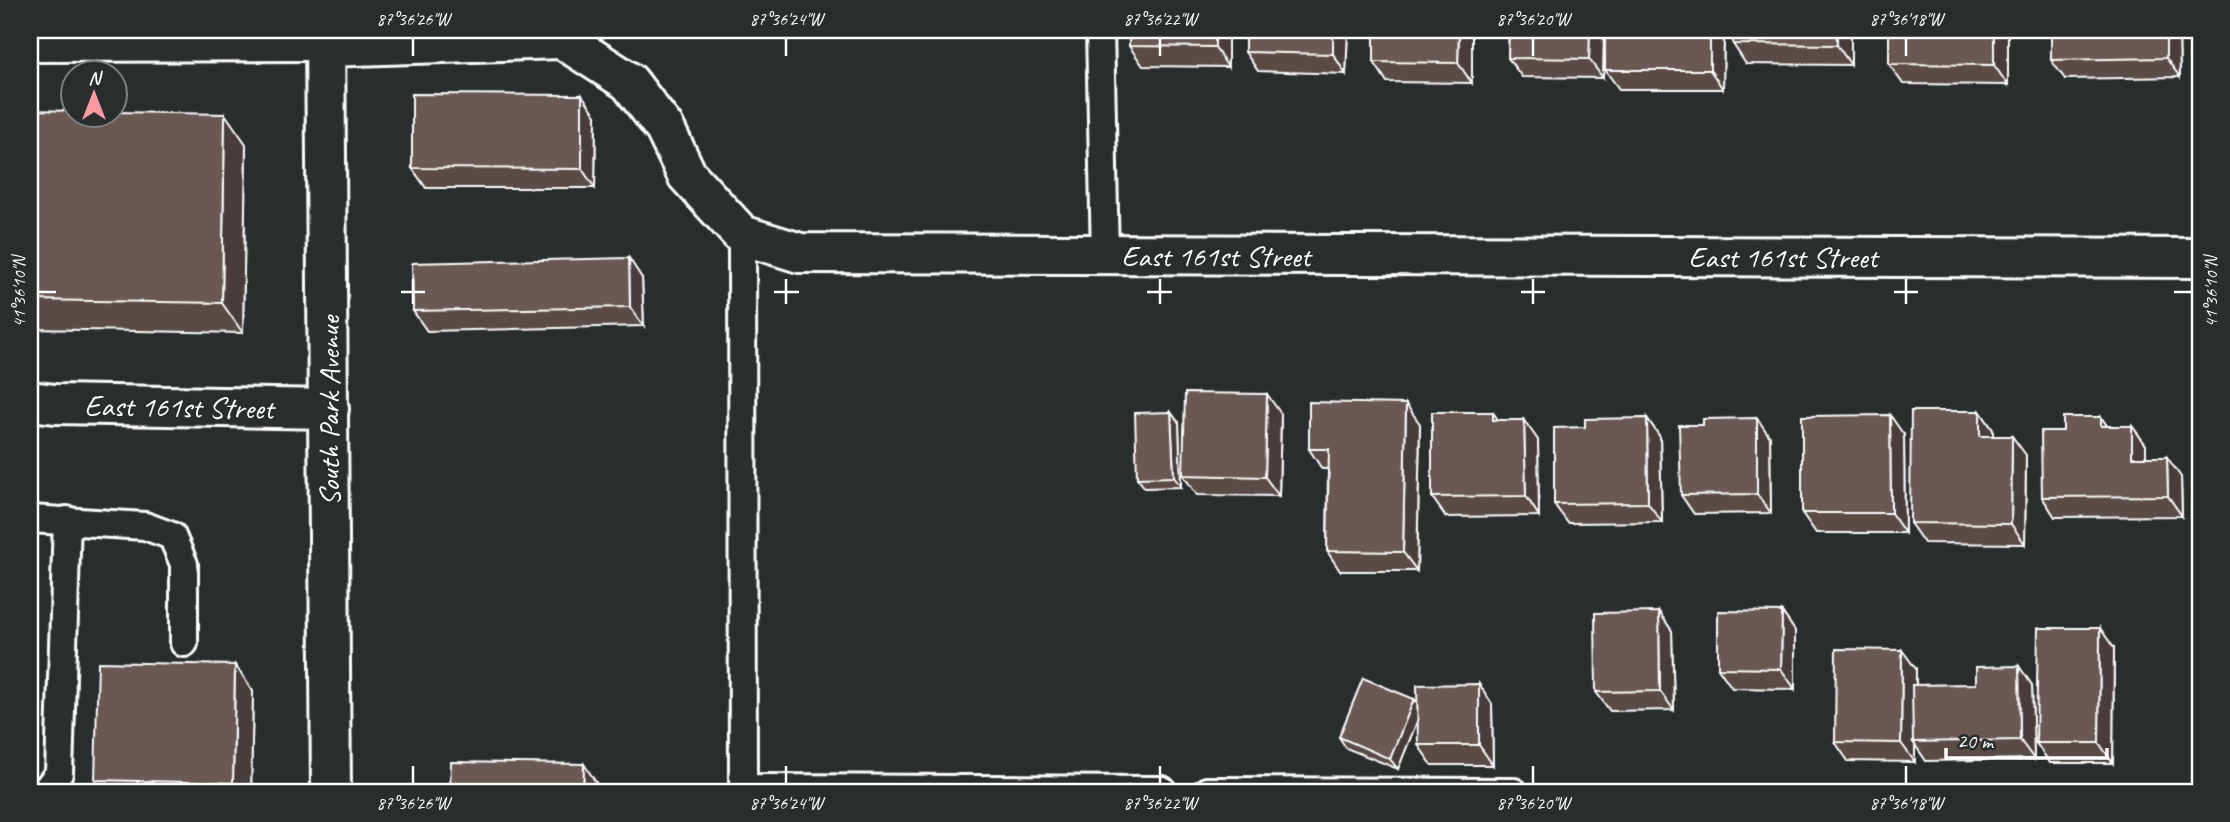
<svg xmlns="http://www.w3.org/2000/svg" width="2230" height="822" font-family="Caveat,sans-serif">
	<style>
		.lines { fill: none; stroke-linecap: round; stroke-linejoin: round }
		.service-casing { stroke: #fff; stroke-width: 32 }
		.minor-casing { stroke: #fff; stroke-width: 44 }
		.tertiary-casing { stroke: #fff; stroke-width: 44 }
		.service { stroke: #2a2d2e; stroke-width: 26 }
		.minor { stroke: #2a2d2e; stroke-width: 38 }
		.tertiary { stroke: #2a2d2e; stroke-width: 38 }
		.wall { fill: #5a4c47; stroke: #fff; stroke-width: 2 }
		.shaded-wall { fill: #4a3e3a; stroke: #fff; stroke-width: 2 }
		.building { fill: #695853; stroke: #fff; stroke-width: 2 }
		.ticks { fill: none; stroke: #fff; stroke-width: 2.5 }
		.labels { text-anchor: middle; dominant-baseline: central; stroke-width: 6; stroke-linejoin: round; paint-order: stroke }
		.street-label { font-size: 30px; fill: #fff; stroke: #2a2d2e }
		.neatline { fill: none; stroke: #fff; stroke-width: 2.5 }
		.ticks-label { font-size: 18px; text-anchor: middle; fill: #fff }
	</style>
	<rect width="100%" height="100%" fill="#2a2d2e"/>
	<filter id="ink" filterUnits="userSpaceOnUse"><feTurbulence type="fractalNoise" baseFrequency=".0143" numOctaves="2"/><feDisplacementMap in="SourceGraphic" scale="14" xChannelSelector="R" yChannelSelector="G"/><feConvolveMatrix kernelMatrix="1 2 1 2 8 2 1 2 1" color-interpolation-filters="sRGB"/></filter>
	<g filter="url(#ink)">
		<g class="lines">
			<defs>
				<g id="service">
					<path d="M1100,30l5,226"/>
					<path d="M30,48l295,-1"/>
					<path d="M742,235l1,557"/>
					<path d="M30,519l115,7 27,10 12,28v79"/>
					<path d="M743,788l419,2"/>
					<path d="M1207,791l307,1"/>
					<path d="M44,792l15,-19 8,-253"/>
				</g>
				<g id="minor">
					<path d="M325,47l237,-8 67,43 36,47 22,46 55,60 58,18 1400,5"/>
					<path d="M30,401l25,3 274,5"/>
				</g>
				<path id="tertiary" d="M325,30l6,762"/>
			</defs>
			<use href="#service" class="service-casing"/>
			<use href="#minor" class="minor-casing"/>
			<use href="#tertiary" class="tertiary-casing"/>
			<use href="#service" class="service"/>
			<use href="#minor" class="minor"/>
			<use href="#tertiary" class="tertiary"/>
		</g>
		<g class="wall">
			<path d="M1129,30h99v37l-85,-1 -14,-20z"/>
			<path d="M1245,30h103l-2,44 -88,-3 -13,-19z"/>
			<path d="M1472,30v53l-85,-1 -13,-20z"/>
			<path d="M1509,30h95l-1,48 -81,-1 -14,-19z"/>
			<path d="M1605,30h119l-1,59h-104l-14,-19z"/>
			<path d="M1851,30v35l-105,-1 -13,-20z"/>
			<path d="M2008,30v55l-105,-1 -14,-20z"/>
			<path d="M2179,30l1,47 -115,2 -14,-19z"/>
			<path d="M30,110l216,34 -3,189 -213,-4z"/>
			<path d="M596,115l-1,73h-169l-14,-20z"/>
			<path d="M642,278l2,48 -217,5 -14,-20z"/>
			<path d="M1980,411l13,19v6l33,19 -1,89 -101,-1 -14,-20z"/>
			<path d="M1493,412l5,8 40,20 1,76 -93,1 -14,-20z"/>
			<path d="M1281,414l-2,82 -82,-1 -14,-20z"/>
			<path d="M2101,417l6,9h25l14,19v12l35,20 1,39 -127,1 -13,-20z"/>
			<path d="M1647,418l13,19 2,85 -94,1 -14,-19 31,-77z"/>
			<path d="M1179,423l2,64 -36,1 -8,-10z"/>
			<path d="M1420,424l-3,147h-77l-13,-20 1,-82h-6l-13,-20z"/>
			<path d="M1904,435l1,98h-89l-14,-20z"/>
			<path d="M1770,437l1,76 -77,1 -13,-19z"/>
			<path d="M1659,612l13,19 2,79 -64,1 -14,-19z"/>
			<path d="M1782,612l13,19v58l-63,-1 -14,-20z"/>
			<path d="M2114,648l-1,115h-63l-14,-20z"/>
			<path d="M1916,669v16h116l2,74 -108,2 -11,-16v17l-67,-1 -13,-19z"/>
			<path d="M1479,684l13,20 1,61h-61l-14,-20v-26l-20,50 -52,-21 -7,-11 75,-38 4,4z"/>
			<path d="M253,691l-2,101h-148l-8,-12z"/>
		</g>
		<g class="shaded-wall">
			<path d="M1215,30h13v37l-13,-20z"/>
			<path d="M1333,30h15l-2,44 -13,-20z"/>
			<path d="M1459,30h13v53l-14,-20z"/>
			<path d="M1590,30h14l-1,48 -14,-19z"/>
			<path d="M1710,30h14l-1,59 -13,-19z"/>
			<path d="M1837,30h14v35l-14,-20z"/>
			<path d="M1994,30h14v55l-14,-20z"/>
			<path d="M2166,30h13l1,47 -14,-19z"/>
			<path d="M582,95l14,20 -1,73 -13,-19z"/>
			<path d="M225,114l21,30 -3,189 -21,-30z"/>
			<path d="M629,258l13,20 2,48 -14,-19z"/>
			<path d="M1267,394l14,20 -2,82 -14,-19z"/>
			<path d="M1406,404l14,20 -3,147 -14,-19z"/>
			<path d="M1980,411l13,19v25l-13,-19z"/>
			<path d="M1171,412l8,11 2,64 -7,-10z"/>
			<path d="M1890,415l14,20 1,98 -14,-20z"/>
			<path d="M2101,417l13,19 -13,-10z"/>
			<path d="M1647,418l13,19 2,85 -14,-19z"/>
			<path d="M1757,418l13,19 1,76 -14,-19z"/>
			<path d="M1524,420l14,20 1,76 -13,-20z"/>
			<path d="M2132,426l14,19v32l-14,-20z"/>
			<path d="M2012,436l14,19 -1,89 -14,-20z"/>
			<path d="M2167,457l14,20 1,39 -14,-20z"/>
			<path d="M1659,612l13,19 2,79 -14,-19z"/>
			<path d="M1782,612l13,19v58l-14,-20z"/>
			<path d="M2100,628l14,20 -1,115 -14,-20z"/>
			<path d="M1902,650l14,19 -1,73h-2l2,3v17l-14,-19z"/>
			<path d="M235,665l18,26 -2,101h-12l-6,-9z"/>
			<path d="M2019,666l13,19 2,74 -14,-19z"/>
			<path d="M1479,684l13,20 1,61 -14,-20z"/>
			<path d="M1414,699l8,10 -24,60 -8,-10z"/>
			<path d="M584,764l13,20v8h-14z"/>
		</g>
		<g class="building">
			<path d="M1129,30h86v17l-86,-1z"/>
			<path d="M1245,30h88v24l-88,-2z"/>
			<path d="M1374,30h85l-1,33 -84,-1z"/>
			<path d="M1509,30h81l-1,29 -81,-1z"/>
			<rect x="1605" y="30" width="105" height="40"/>
			<path d="M1733,30h104v15l-104,-1z"/>
			<path d="M1889,30h105v35l-105,-1z"/>
			<path d="M2051,30h115v28l-115,2z"/>
			<path d="M412,94l170,1v74l-170,-1z"/>
			<path d="M30,110l44,1v5h42v-4l109,2 -3,189 -192,-3z"/>
			<path d="M629,258l1,49 -217,4 -1,-48z"/>
			<path d="M1185,393l82,1 -2,83 -82,-2z"/>
			<path d="M1309,402l97,2 -3,148 -76,-1 2,-102h-20z"/>
			<path d="M1911,411h69v25h32l-1,88 -101,-1z"/>
			<path d="M1171,412l3,65 -37,1 -2,-65z"/>
			<path d="M1432,412h61v8h31l2,76 -94,1z"/>
			<path d="M1890,415l1,98h-89v-97z"/>
			<path d="M2063,417h38v9h31v31h35l1,39 -126,1 -1,-66h22z"/>
			<path d="M1647,418l1,85 -94,1v-76l31,-1v-8z"/>
			<path d="M1757,418v76l-76,1 -2,-70h24v-6z"/>
			<path d="M1718,611l64,1 -1,57 -63,-1z"/>
			<path d="M1659,612l1,79 -64,1 -1,-79z"/>
			<path d="M2038,628h62l-1,115h-63z"/>
			<path d="M1836,649l66,1 -1,93 -66,-1z"/>
			<path d="M98,662l137,3 -2,118 -138,-3z"/>
			<path d="M2019,666l1,74 -107,2 -1,-57 64,-1v-17z"/>
			<path d="M1363,678l51,21 -24,60 -51,-22z"/>
			<path d="M1479,684v61h-61l-1,-60z"/>
			<path d="M451,762l133,2 -1,28h-133z"/>
			<path d="M1126,786l113,3v3h-113z"/>
			<path d="M880,790l58,1v1h-58z"/>
			<path d="M1452,790v2h-82v-1z"/>
			<rect x="1055" y="791" width="58" height="1"/>
		</g>
	</g>
	<path class="ticks" d="M413,38v18M786,38v18M1160,38v18M1533,38v18M1906,38v18M413,279v25M786,279v25M1160,279v25M1533,279v25M1906,279v25M38,292h18M401,292h24M774,292h25M1147,292h25M1521,292h24M1894,292h24M2174,292h18M413,766v18M786,766v18M1160,766v18M1533,766v18M1906,766v18"/>
	<g class="labels">
		<g class="street-label">
			<text x="1216" y="256">East 161st Street</text>
			<text x="1783" y="257">East 161st Street</text>
			<text transform="translate(179 407) rotate(1)">East 161st Street</text>
			<text transform="translate(329 411) rotate(-90)">South Park Avenue</text>
		</g>
	</g>
	<rect width="2230" height="822" fill="none" stroke="#2a2d2e" stroke-width="77"/>
	<g transform="translate(94 94)"><circle r="33" fill="#2a2d2e" stroke="#7f8182" stroke-width="2"/>
	<path d="M0-5L12 26L0 18L-12 26Z" fill="#ff9aa2"/>
	<text y="-10" font-size="19" font-weight="bold" text-anchor="middle" fill="#ffffff">N</text>
	</g>
	<path d="M1946 748v10h161v-10" fill="none" stroke="#ffffff" stroke-width="3.5"/>
	<text x="1957" y="748" font-size="21" fill="#ffffff" stroke="#2a2d2e" stroke-width="5" paint-order="stroke">20 m</text>
	<rect x="38" y="38" width="2154" height="746" class="neatline"/>
	<g class="ticks-label">
		<text x="413" y="25">87°36'26"W</text>
		<text x="786" y="25">87°36'24"W</text>
		<text x="1160" y="25">87°36'22"W</text>
		<text x="1533" y="25">87°36'20"W</text>
		<text x="1906" y="25">87°36'18"W</text>
		<text transform="translate(19 292) rotate(-90)" y="6">41°36'10"N</text>
		<text transform="translate(2211 292) rotate(-90)" y="6">41°36'10"N</text>
		<text x="413" y="809">87°36'26"W</text>
		<text x="786" y="809">87°36'24"W</text>
		<text x="1160" y="809">87°36'22"W</text>
		<text x="1533" y="809">87°36'20"W</text>
		<text x="1906" y="809">87°36'18"W</text>
	</g>
</svg>
